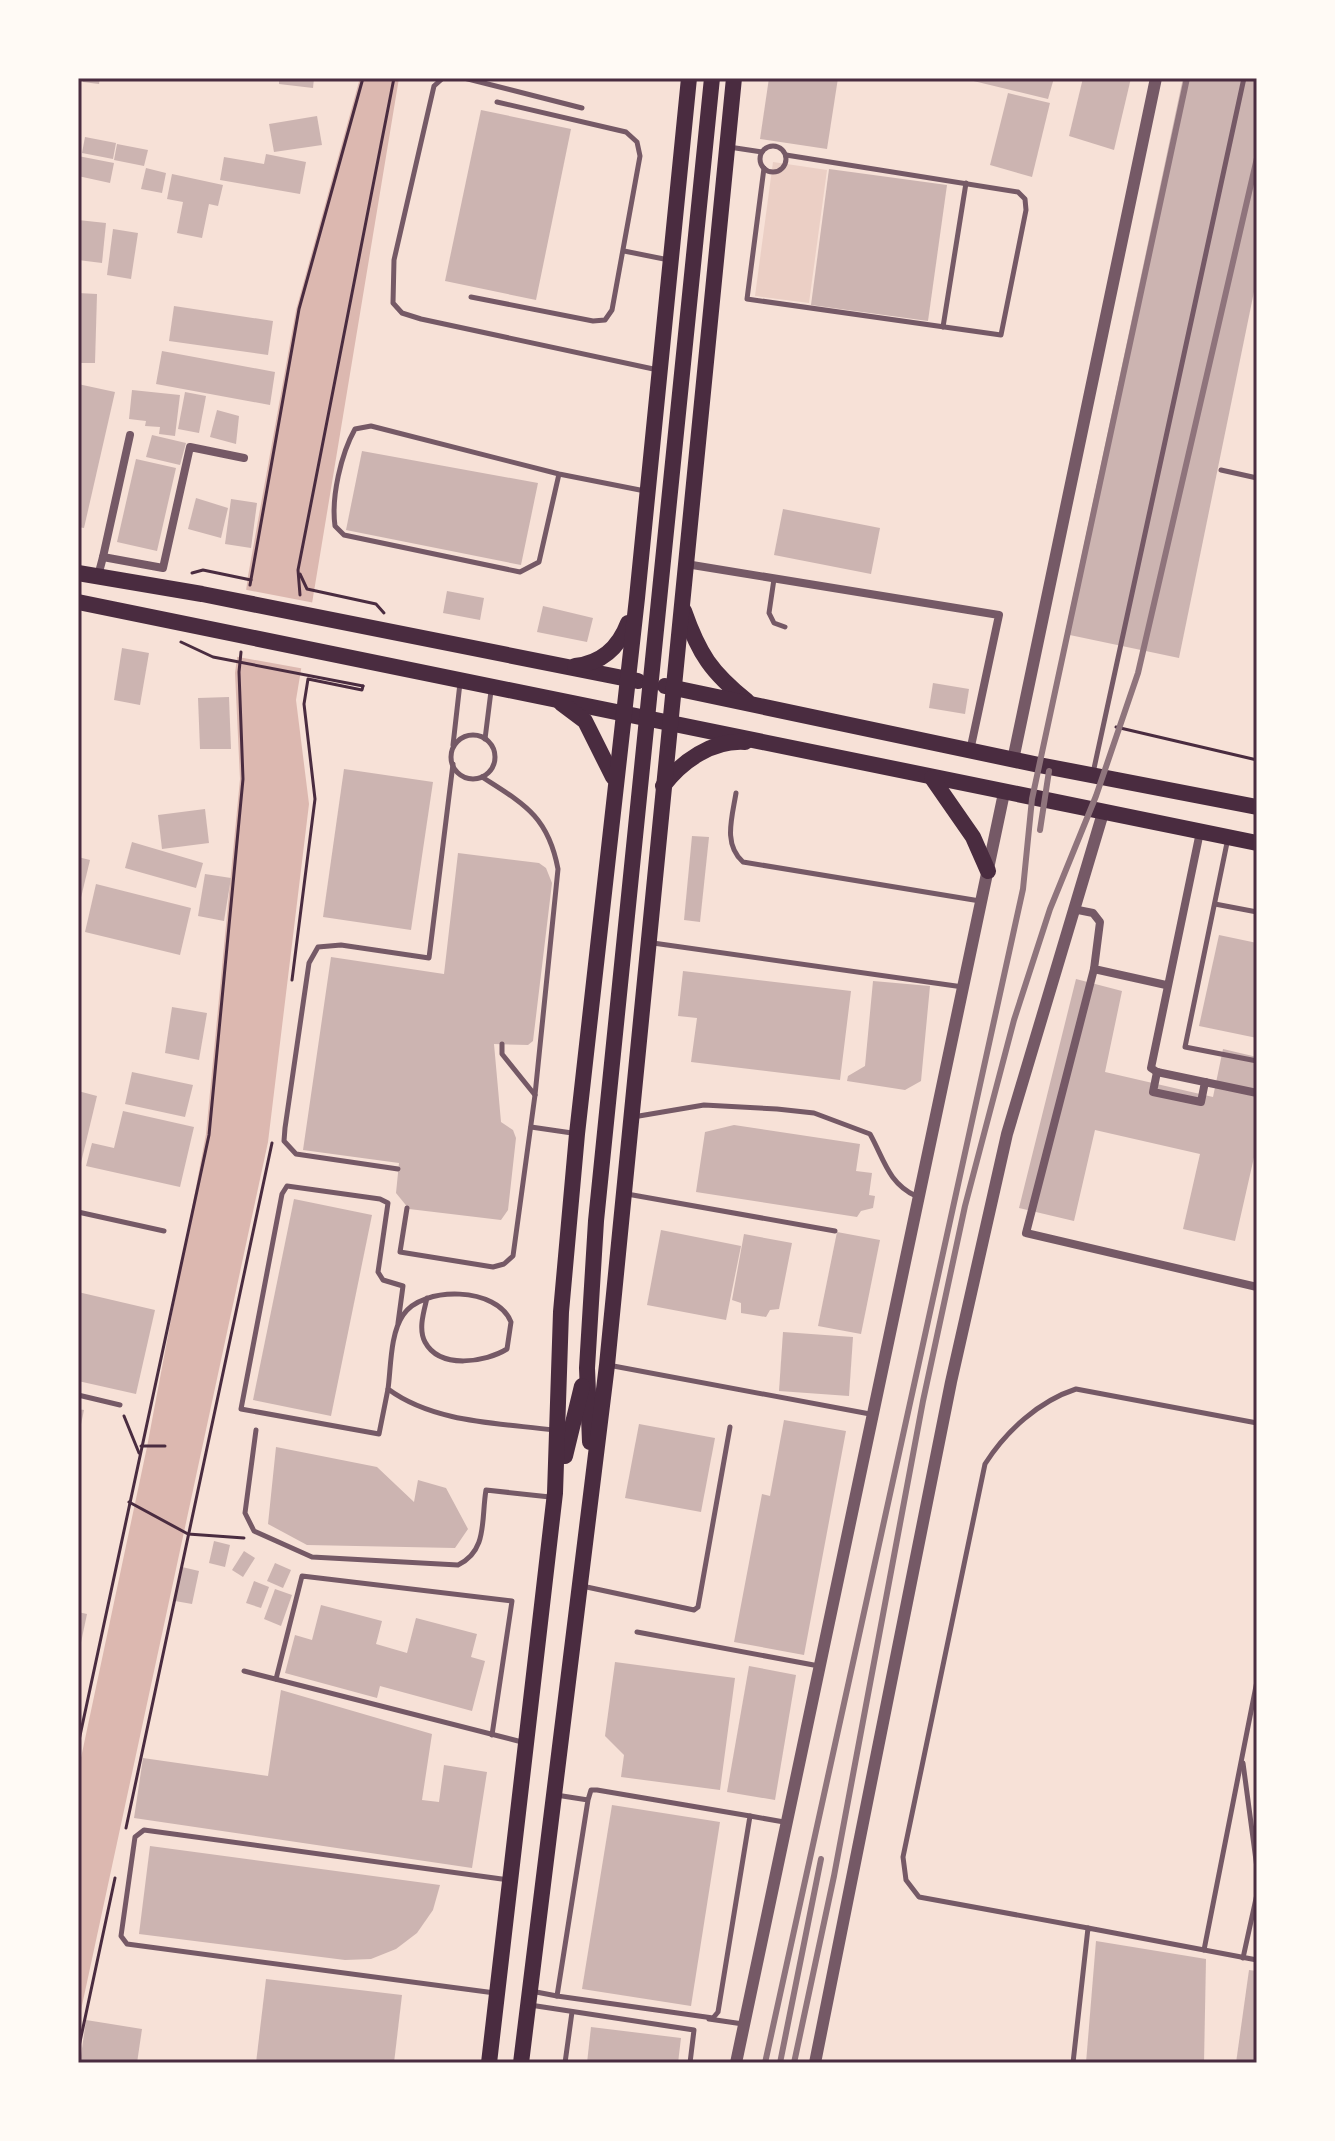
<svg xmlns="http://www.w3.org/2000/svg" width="1335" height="2141" font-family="'DM Sans',sans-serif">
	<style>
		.green { fill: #ebcfc5 }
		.water { fill: #dcb8b0 }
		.pier { fill: #f7e1d7 }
		.building { fill: #ccb4b1 }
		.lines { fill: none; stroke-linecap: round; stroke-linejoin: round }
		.path { stroke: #4a2c40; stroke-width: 3 }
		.service { stroke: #755966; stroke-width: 5 }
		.minor { stroke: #755966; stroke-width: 8 }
		.tertiary { stroke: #755966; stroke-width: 12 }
		.primary { stroke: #4a2c40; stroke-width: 16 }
		.rail { stroke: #8f747c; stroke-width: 6 }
		.neatline { fill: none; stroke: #4a2c40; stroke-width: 3 }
	</style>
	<rect width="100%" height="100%" fill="#f7e1d7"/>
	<path class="green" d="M773,162l54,8 -18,133 -54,-7z"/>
	<path class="water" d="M360,78h39l-103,622 13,104 -41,338 -190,882v-252l69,-325 59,-313 34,-355 -5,-106 13,-97 48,-266z"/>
	<path class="pier" d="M242,589l73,14 -10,66 -72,-13z"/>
	<g class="building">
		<path d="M83,78h17l-1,6 -16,-2z"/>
		<path d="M279,78h35l-1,10 -34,-4z"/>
		<path d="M769,78h69l-11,71 -67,-10z"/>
		<path d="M961,78h93l-6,21z"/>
		<path d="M1083,78h48l-17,72 -45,-14z"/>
		<path d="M1183,78h74v199l-78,381 -114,-24z"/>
		<path d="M1008,93l42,10 -18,74 -42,-12z"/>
		<path d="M481,110l90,19 -35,171 -91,-19z"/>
		<path d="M317,116l5,29 -48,7 -5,-28z"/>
		<path d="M85,137l31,6 -3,16 -31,-6z"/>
		<path d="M117,144l31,6 -4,16 -30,-6z"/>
		<path d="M266,154l40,8 -6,32 -80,-14 4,-23 40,7z"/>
		<path d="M78,156l36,7 -4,20 -32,-7z"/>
		<path d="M146,168l20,5 -4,20 -21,-4z"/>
		<path d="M829,169l118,16 -19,136 -117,-16z"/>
		<path d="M172,174l51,11 -5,21 -9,-2 -7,34 -25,-5 6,-31 -16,-3z"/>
		<path d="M78,220l28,3 -4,40 -24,-3z"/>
		<path d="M113,229l25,4 -7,46 -24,-4z"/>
		<path d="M78,293l19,1 -2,69h-17z"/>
		<path d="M174,306l99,15 -5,34 -99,-14z"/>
		<path d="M162,351l113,21 -5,33 -114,-21z"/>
		<path d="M78,384l37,8 -31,136 -6,-1z"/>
		<path d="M132,390l48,5 -5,41 -16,-2 1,-7 -15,-1 1,-5 -17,-2z"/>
		<path d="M185,392l21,4 -7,37 -21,-4z"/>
		<path d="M217,410l22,6 -3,28 -26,-7z"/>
		<path d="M152,435l34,8 -6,22 -34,-8z"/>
		<path d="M362,451l176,32 -17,82 -175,-35z"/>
		<path d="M136,459l40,9 -19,83 -40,-9z"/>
		<path d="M196,498l32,10 -7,30 -33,-9z"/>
		<path d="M231,499l26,4 -6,45 -26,-4z"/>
		<path d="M783,509l97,19 -9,46 -97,-19z"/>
		<path d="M447,591l37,7 -4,22 -37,-7z"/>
		<path d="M543,606l50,12 -6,24 -50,-10z"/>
		<path d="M122,648l27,5 -9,52 -26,-5z"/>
		<path d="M933,683l36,6 -4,25 -36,-6z"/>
		<path d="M229,697l2,52h-31l-2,-51z"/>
		<path d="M344,769l89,13 -22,148 -88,-13z"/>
		<path d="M205,809l4,34 -47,6 -4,-34z"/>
		<path d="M692,836l17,1 -9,85 -16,-2z"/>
		<path d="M132,842l71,21 -7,25 -71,-20z"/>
		<path d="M458,853l81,10 7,5 6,15 -19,158 -5,4 -34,-1 7,78 12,8 3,8 -8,72 -7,10 -92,-11 -13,-16 3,-30 -96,-13 28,-193 113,17z"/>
		<path d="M78,857l12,3 -11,46h-1z"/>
		<path d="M205,874l26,4 -7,43 -26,-5z"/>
		<path d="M96,884l95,24 -11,47 -95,-23z"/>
		<path d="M1219,935l38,8v95l-58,-12z"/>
		<path d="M683,971l168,20 -11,89 -149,-18 6,-44 -19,-2z"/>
		<path d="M1076,979l46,12 -17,81 108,25 10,-48 34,8v87l-22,97 -52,-12 17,-75 -105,-24 -21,91 -55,-13z"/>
		<path d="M873,981l57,5 -9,95 -16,9 -58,-9 1,-5 17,-10z"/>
		<path d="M172,1007l35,6 -8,47 -34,-7z"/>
		<path d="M132,1072l61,13 -8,32 -60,-13z"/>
		<path d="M78,1091l19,5 -18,75h-1z"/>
		<path d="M123,1111l71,16 -14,60 -94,-21 6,-23 22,5z"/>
		<path d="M734,1125l126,19 -4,27 16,2 -3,22 6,1 -2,12 -12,3 -4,6 -161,-25 9,-60z"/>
		<path d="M294,1199l78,16 -41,201 -78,-16z"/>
		<path d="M661,1230l80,16 -15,74 -79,-15z"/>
		<path d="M837,1232l43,8 -19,94 -43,-8z"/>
		<path d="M744,1234l48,9 -13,66 -9,1 -4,7 -25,-4v-10l-9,-3z"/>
		<path d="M78,1292l77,18 -19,84 -58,-13z"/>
		<path d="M783,1332l70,5 -4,59 -70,-5z"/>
		<path d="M78,1409l6,1 -5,24h-1z"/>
		<path d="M784,1420l62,11 -42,224 -70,-13 28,-148 8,2z"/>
		<path d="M639,1424l76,14 -14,74 -76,-14z"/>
		<path d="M276,1447l101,20 37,35 4,-22 28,8 22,41 -13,19 -148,-3 -39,-21z"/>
		<path d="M214,1541l16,4 -5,22 -16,-4z"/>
		<path d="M244,1551l11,7 -12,19 -11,-7z"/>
		<path d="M275,1563l16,7 -8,18 -16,-7z"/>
		<path d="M182,1567l17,4 -7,33 -17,-3z"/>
		<path d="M254,1581l15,6 -8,21 -15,-5z"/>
		<path d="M275,1589l17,6 -11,31 -17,-7z"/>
		<path d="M321,1605l61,16 -6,23 31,9 9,-35 61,16 -6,23 14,4 -13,50 -92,-25 -3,12 -92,-25 10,-38 17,5z"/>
		<path d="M78,1612l9,2 -8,38h-1z"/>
		<path d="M615,1662l120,16 -15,112 -99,-13 3,-22 -19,-19z"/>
		<path d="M749,1666l47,9 -21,125 -48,-8z"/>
		<path d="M281,1690l151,44 -10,66 17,2 5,-37 43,7 -15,96 -338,-50 9,-60 125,18z"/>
		<path d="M612,1805l108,17 -29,184 -109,-17z"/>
		<path d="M150,1846l290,39 -7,25 -16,23 -21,16 -25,10 -26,1 -206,-26z"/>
		<path d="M1096,1941l110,18 -2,104h-118z"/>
		<path d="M1249,1970l8,1v92h-21z"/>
		<path d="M266,1979l136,16 -8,68h-138z"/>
		<path d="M86,2020l56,9 -5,34h-57z"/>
		<path d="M591,2027l90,11 -3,25h-91z"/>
	</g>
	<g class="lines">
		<g class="path">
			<path d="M192,573l11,-3 48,10"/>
			<path d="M300,574l7,15 69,15 8,9"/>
			<path d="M250,585l49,-276 64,-231"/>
			<path d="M300,595l-2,-25 96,-492"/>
			<path d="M181,642l32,15 150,29"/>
			<path d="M1116,727l141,33"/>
			<path d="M292,980l23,-181 -11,-95 4,-25 54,11 1,-4"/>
			<path d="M124,1416l15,37"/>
			<path d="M141,1446h24"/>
			<path d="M129,1502l59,32 56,4"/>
			<path d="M78,1745l131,-610 34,-356 -4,-107 2,-20"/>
			<path d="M126,1828l146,-685"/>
			<path d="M78,2051l37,-173"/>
		</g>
		<g class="service">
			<path d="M443,78l-9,8 -40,174 -1,43 9,10 19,6 237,51"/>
			<path d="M464,78l118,30"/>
			<circle cx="773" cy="159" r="13"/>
			<path d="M729,147l33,5"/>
			<path d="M764,168l-17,131 254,36 25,-125 -1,-11 -7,-7 -232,-37"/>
			<path d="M624,251l45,9"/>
			<path d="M471,297l122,24 12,-1 7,-10 28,-154 -3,-14 -11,-10 -129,-30"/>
			<path d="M943,327l23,-144"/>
			<path d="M1221,470l36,8"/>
			<path d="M559,474l-20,88 -19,10 -176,-37 -9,-9c-4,-29 6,-72 20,-97l16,-3 188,48 86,17"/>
			<path d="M774,579l-5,34 5,10 11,4"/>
			<circle cx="473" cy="757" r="22"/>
			<path d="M485,739l6,-48"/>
			<path d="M453,745l7,-62"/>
			<path d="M1093,773l151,-695"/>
			<path d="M736,793c-4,25 -13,51 7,69l237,39"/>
			<path d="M1228,838l-43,209 72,14"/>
			<path d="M1215,904l42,8"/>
			<path d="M653,943l310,44"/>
			<path d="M502,1044v10l33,41"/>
			<path d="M633,1117l71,-12 73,4 37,4 56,21c14,25 18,49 46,62"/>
			<path d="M531,1127l41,6"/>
			<path d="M398,1169l-102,-15 -12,-13 1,-13 24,-165 9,-16 23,-2 88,13 24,-194"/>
			<path d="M627,1194l208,37"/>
			<path d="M407,1208l-7,44 93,15 11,-3 9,-8 22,-161 23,-226c-10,-53 -34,-65 -76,-92"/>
			<path d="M78,1212l86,19"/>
			<path d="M427,1298c-3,13 -9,31 -2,44 15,28 61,20 82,7l4,-27c-13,-35 -88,-37 -108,-7 -13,19 -12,53 -15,74 46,34 111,34 166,41"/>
			<path d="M608,1365l262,49"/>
			<path d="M388,1389l-9,45 -138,-25 41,-215 5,-8 93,13 8,4 -10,69 5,8 20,6 -5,37"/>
			<path d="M78,1395l42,10"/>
			<path d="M256,1430l-11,83 9,18 58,26 146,8c30,-14 23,-46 28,-75l64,7"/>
			<path d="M582,1586l112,24 4,-3 32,-180"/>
			<path d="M637,1632l182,34"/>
			<path d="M244,1671l278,71"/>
			<path d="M276,1679l26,-103 210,25 -20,134"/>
			<path d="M1243,1763l14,105"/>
			<path d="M556,1795l32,5 3,-10h6l153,26 -32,196 -5,6 -156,-22 31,-196"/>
			<path d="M750,1816l34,6"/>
			<path d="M1088,1928l-169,-31 -13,-17 -3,-23 82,-393c21,-33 54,-63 91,-75l181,34"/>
			<path d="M1204,1950l53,-269"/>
			<path d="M1243,1958l14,-64"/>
			<path d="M531,1991l26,5"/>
			<path d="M495,1993l-368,-49 -6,-8 14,-99 9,-7 365,50"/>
			<path d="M530,2005l164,25 -4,33"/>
			<path d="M709,2019l34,5"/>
			<path d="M565,2063l7,-51"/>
			<path d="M1073,2063l15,-135 169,32"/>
		</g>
		<g class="minor">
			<path d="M103,557l27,-122"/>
			<path d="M686,564l313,51 -29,136"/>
			<path d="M98,576l5,-19 60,11 27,-121 54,11"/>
			<path d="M1200,832l-49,236 6,4 100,21"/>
			<path d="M1073,909l20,4 7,9 -6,47 72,16"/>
			<path d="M1094,969l-68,264 231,54"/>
			<path d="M1157,1072l-4,20 48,10 4,-20"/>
		</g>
		<g class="tertiary">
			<path d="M1013,760l143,-682"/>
			<path d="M736,2063l268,-1270"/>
			<path d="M815,2063l136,-681 56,-248 96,-321"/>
		</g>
		<g class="primary">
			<path d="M78,573l124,21 436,87"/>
			<path d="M78,602l1179,241"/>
			<path d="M684,611c15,43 27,61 63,90"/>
			<path d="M575,666c27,-3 44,-19 53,-43"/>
			<path d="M665,686l374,79 218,42"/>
			<path d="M561,703l24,18 28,56"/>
			<path d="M932,778l41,59 15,34"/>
			<path d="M663,786c19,-25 49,-46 82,-44"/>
			<path d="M590,1442l-3,-74 9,-147 116,-1143"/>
			<path d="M565,1456l17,-70"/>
			<path d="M489,2063l66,-570 6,-181 16,-178 60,-536 52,-520"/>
			<path d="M521,2063l86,-698 127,-1287"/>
		</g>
		<g class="rail">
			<path d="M1040,830l9,-59"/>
			<path d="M765,2063l258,-1174 9,-90 155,-721"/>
			<path d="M780,2063l41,-204"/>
			<path d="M794,2063l40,-187 89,-475 42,-195 49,-186 36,-111 46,-113 42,-123 119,-515"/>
		</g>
	</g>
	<rect width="1335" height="2141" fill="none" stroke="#fffaf5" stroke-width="160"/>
	<rect x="80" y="80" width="1175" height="1981" class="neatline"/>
</svg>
